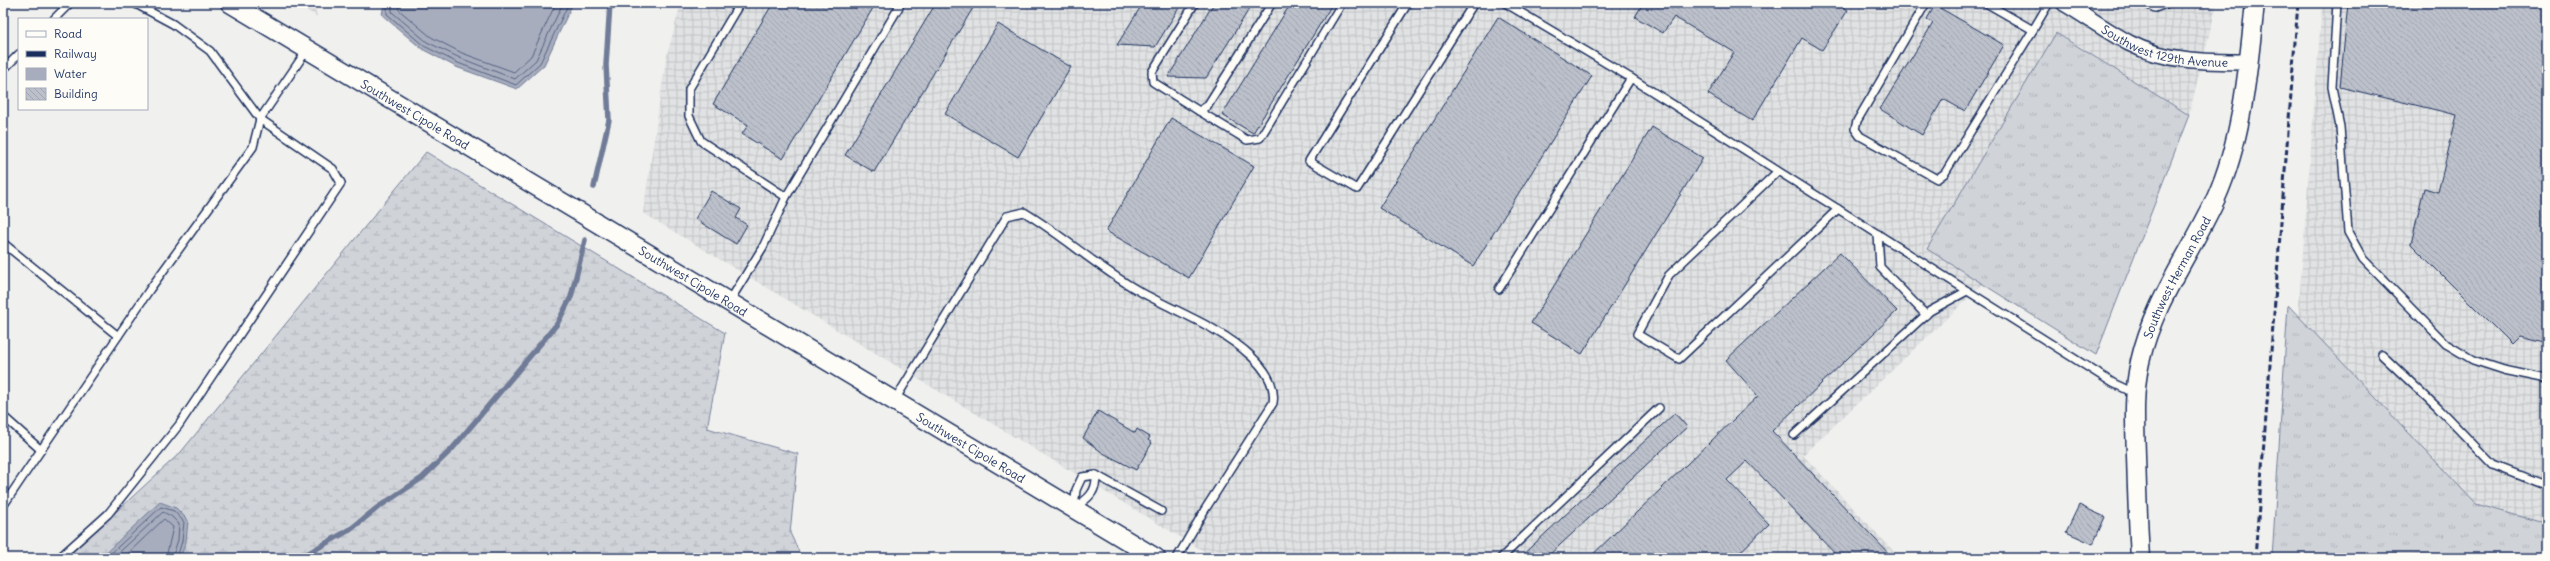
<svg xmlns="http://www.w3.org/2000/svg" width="2550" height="561" font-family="Delius,sans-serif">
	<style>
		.industrial { fill: url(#industrial-grid) }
		.grass { fill: url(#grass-tufts); stroke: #76819b }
		.wetland { fill: url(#wetland-marsh); stroke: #76819b }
		.water { fill: #a7adbd; stroke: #6f7b97 }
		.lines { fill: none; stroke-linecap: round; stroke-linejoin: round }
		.shore { stroke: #536184; stroke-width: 1 }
		.stream { stroke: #6f7b97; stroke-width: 5.5 }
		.building { fill: url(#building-back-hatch); stroke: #1b2f5e }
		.service-casing { stroke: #1b2f5e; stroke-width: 10 }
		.minor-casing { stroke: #1b2f5e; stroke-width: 18 }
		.tertiary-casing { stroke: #1b2f5e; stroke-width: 21 }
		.service { stroke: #fdfcf7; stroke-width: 7 }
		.minor { stroke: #fdfcf7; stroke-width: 15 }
		.tertiary { stroke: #fdfcf7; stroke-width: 18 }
		.rail { stroke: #1b2f5e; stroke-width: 3; stroke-dasharray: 6 3; stroke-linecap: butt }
		.labels { text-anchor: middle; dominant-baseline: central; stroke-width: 3.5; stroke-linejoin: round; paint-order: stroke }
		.street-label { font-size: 12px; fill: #1b2f5e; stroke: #fdfcf7 }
	</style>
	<defs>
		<pattern id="industrial-grid" width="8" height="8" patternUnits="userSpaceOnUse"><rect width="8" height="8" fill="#e0e2e3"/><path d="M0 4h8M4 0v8" fill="none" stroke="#c0c2c5"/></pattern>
		<pattern id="grass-tufts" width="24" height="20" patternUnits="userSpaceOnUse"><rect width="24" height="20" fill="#d0d3d8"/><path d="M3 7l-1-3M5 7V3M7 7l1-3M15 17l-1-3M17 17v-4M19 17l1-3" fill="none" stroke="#b2b5bc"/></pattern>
		<pattern id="wetland-marsh" width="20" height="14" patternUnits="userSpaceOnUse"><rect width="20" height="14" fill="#d0d3d8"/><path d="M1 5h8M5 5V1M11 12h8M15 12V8" fill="none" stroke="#b2b5bc"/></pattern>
		<pattern id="building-back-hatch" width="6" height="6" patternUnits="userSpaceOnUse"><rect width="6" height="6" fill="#bbc0ca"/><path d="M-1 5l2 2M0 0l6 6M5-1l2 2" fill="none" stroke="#a0a5b0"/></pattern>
	</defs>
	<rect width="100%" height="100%" fill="#f0f0ee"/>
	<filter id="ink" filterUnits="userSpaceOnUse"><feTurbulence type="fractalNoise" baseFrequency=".025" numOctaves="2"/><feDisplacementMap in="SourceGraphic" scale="8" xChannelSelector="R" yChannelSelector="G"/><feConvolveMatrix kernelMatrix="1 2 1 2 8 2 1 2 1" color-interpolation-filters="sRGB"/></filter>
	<g filter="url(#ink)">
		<g class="industrial">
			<path d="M296,3h17l4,13h-1z"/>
			<path d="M681,3h1536l-28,112 -132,-82 -129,216 56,34 -181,172 97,103h-685l-572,-345 23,-154z"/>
			<path d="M2322,3h225v521l-71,-20 -178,-187z"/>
		</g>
		<g class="grass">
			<path d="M2056,33l133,82 -93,240 -169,-106z"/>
			<path d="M2288,305l188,199 71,20v34h-275z"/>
		</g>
		<path class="wetland" d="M426,152l299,181 -18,95 91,26 -8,79 12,25h-736l115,-106z"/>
		<g class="water">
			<path d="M384,3h189l-29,62 -27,24 -61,-22 -34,-18 -40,-34z"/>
			<path d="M160,502l16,6 12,12 -2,22 -6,16h-80z"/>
		</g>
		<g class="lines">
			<g class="shore">
				<path d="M387,3v11l37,32 34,17 58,22 24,-22 29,-60"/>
				<path d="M392,3v9l35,30 33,16 55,21 21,-19 27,-57"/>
				<path d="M398,3l1,7 32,27 31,16 52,19 17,-16 25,-53"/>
				<path d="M106,558l55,-51 13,4 10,11 -2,19 -5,17"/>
				<path d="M113,558l50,-46 8,4 8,8 -1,16 -6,18"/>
				<path d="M123,558l41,-39 9,8 -7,31"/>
			</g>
			<g class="stream">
				<path d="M594,187l15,-67 -3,-55 4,-62"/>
				<path d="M300,558l51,-29 26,-21 45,-30 30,-29 105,-125 14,-27 14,-57"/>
			</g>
		</g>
		<g class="building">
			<path d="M773,3h103l-93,156 -41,-25 6,-9 -35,-21z"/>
			<path d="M936,3h28l9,5 -99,164 -29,-17z"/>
			<path d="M1143,3h39l-27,44 -38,-2z"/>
			<path d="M1214,3h39l-47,75 -38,-1z"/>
			<path d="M1291,3h42l-80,130 -31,-18z"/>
			<path d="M1643,3h192l13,7 -26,40 -20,-12 -50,83 -44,-27 26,-42 -60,-35 -11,16 -28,-16z"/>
			<path d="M2348,3h199v340l-28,-7 -8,8 -100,-100 13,-56 14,4 19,-77 -117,-28z"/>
			<path d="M1935,5l69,40 -39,66 -22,-12 -21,36 -42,-26 53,-86 -6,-4z"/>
			<path d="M1498,17l94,59 -119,190 -94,-58z"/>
			<path d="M998,24l73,43 -53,90 -73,-43z"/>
			<path d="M1171,118l83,48 -65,112 -83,-47z"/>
			<path d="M1652,127l51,31 -121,196 -51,-31z"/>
			<path d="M711,191l30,18 -5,9 11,7 -11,19 -41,-25z"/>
			<path d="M1840,253l57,58 -125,120 121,127h-54l-92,-97 -20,19 42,44 -35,34h-145l169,-162 -32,-36z"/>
			<path d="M1098,411l37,22 2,-4 13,8 -2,3 4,3 -16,27 -33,-17 -20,-15z"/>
			<path d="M1675,413l12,14 -141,131h-27z"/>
			<path d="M2079,505l26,12 -12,27 -27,-12z"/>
		</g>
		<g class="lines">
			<defs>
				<g id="service">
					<path d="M134,3l39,21 37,27 50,68 47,-69"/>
					<path d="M740,3l-51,86v27l12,25 85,56"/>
					<path d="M1195,3l-43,69 1,10 46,29 8,-5 65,-103"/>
					<path d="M1408,3l-99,158 48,28 117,-186"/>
					<path d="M1505,3l126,75 482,305 21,10"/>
					<path d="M1926,3l-69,118 -2,8 5,7 77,43 8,-6 88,-143"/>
					<path d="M1986,3l47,27 16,-27"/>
					<path d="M2144,3l11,5 13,-5"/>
					<path d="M2337,3l-5,84 8,40 8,105 15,27 83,85 27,16 31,10 43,9"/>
					<path d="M54,19l16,-16"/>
					<path d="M3,70l16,-16"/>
					<path d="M1199,111l48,29 13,-2 82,-135"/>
					<path d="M1777,172l-108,103 -32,59 42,25 159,-150"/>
					<path d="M1878,234l2,33 46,48"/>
					<path d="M3,243l115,93"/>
					<path d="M1499,289l132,-211"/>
					<path d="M729,302l34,-55 23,-50 113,-190 -2,-4"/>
					<path d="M2382,355l56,53 55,57 54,21"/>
					<path d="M895,400l112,-184 17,-4c40,24 74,56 115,79 37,21 81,36 112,65 13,12 25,29 22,47l-69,108 -27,47"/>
					<path d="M3,416l38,34"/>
					<path d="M1794,435l136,-124 37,-20"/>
					<path d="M1096,475c1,17 -8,24 -22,33l2,-18 6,-13z"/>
					<path d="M1096,475l65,36"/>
					<path d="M3,506l147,-217 103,-142 7,-28 73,50 8,14 -162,242 -71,89 -49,44"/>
					<path d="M1501,558l158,-150"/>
				</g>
				<g id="minor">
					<path id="s1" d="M2064,3c22,13 43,28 65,40 36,19 80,19 120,19"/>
				</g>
				<g id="tertiary">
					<path id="s2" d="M230,3l926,555"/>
					<path id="s3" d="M2140,558c-2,-34 -3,-68 -4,-103 -1,-31 -3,-63 4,-93 13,-60 51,-109 76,-164 27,-61 32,-129 39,-195"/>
				</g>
			</defs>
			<use href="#service" class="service-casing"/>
			<use href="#minor" class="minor-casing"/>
			<use href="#tertiary" class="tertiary-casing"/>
			<use href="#service" class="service"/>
			<use href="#minor" class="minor"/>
			<use href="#tertiary" class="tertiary"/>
			<path class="rail" d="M2255,558l43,-555"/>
		</g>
	</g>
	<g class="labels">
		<g class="street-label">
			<text stroke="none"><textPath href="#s1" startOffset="112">Southwest 129th Avenue</textPath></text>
			<text stroke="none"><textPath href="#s2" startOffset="216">Southwest Cipole Road</textPath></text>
			<text stroke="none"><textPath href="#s3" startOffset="289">Southwest Herman Road</textPath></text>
			<text stroke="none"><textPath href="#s2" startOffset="540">Southwest Cipole Road</textPath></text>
			<text stroke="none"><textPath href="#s2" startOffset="864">Southwest Cipole Road</textPath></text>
		</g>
	</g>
	<rect width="2550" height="561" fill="none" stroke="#fdfcf7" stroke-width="16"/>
	<rect x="8" y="8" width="2534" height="545" fill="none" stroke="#1b2f5e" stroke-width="1.5" filter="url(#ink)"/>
	<rect x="18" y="18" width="130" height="92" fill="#fdfcf7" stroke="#a3aaba"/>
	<rect x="26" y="31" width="20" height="6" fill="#fdfcf7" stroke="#a3aaba"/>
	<text x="54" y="38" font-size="12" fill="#1b2f5e">Road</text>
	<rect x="26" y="51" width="20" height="6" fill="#1b2f5e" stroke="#a3aaba"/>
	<text x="54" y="58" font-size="12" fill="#1b2f5e">Railway</text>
	<rect x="26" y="68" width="20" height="12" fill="#a7adbd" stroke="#a3aaba"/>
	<text x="54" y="78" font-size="12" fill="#1b2f5e">Water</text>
	<rect x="26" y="88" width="20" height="12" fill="url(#building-back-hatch)" stroke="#a3aaba"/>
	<text x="54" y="98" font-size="12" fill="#1b2f5e">Building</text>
</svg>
